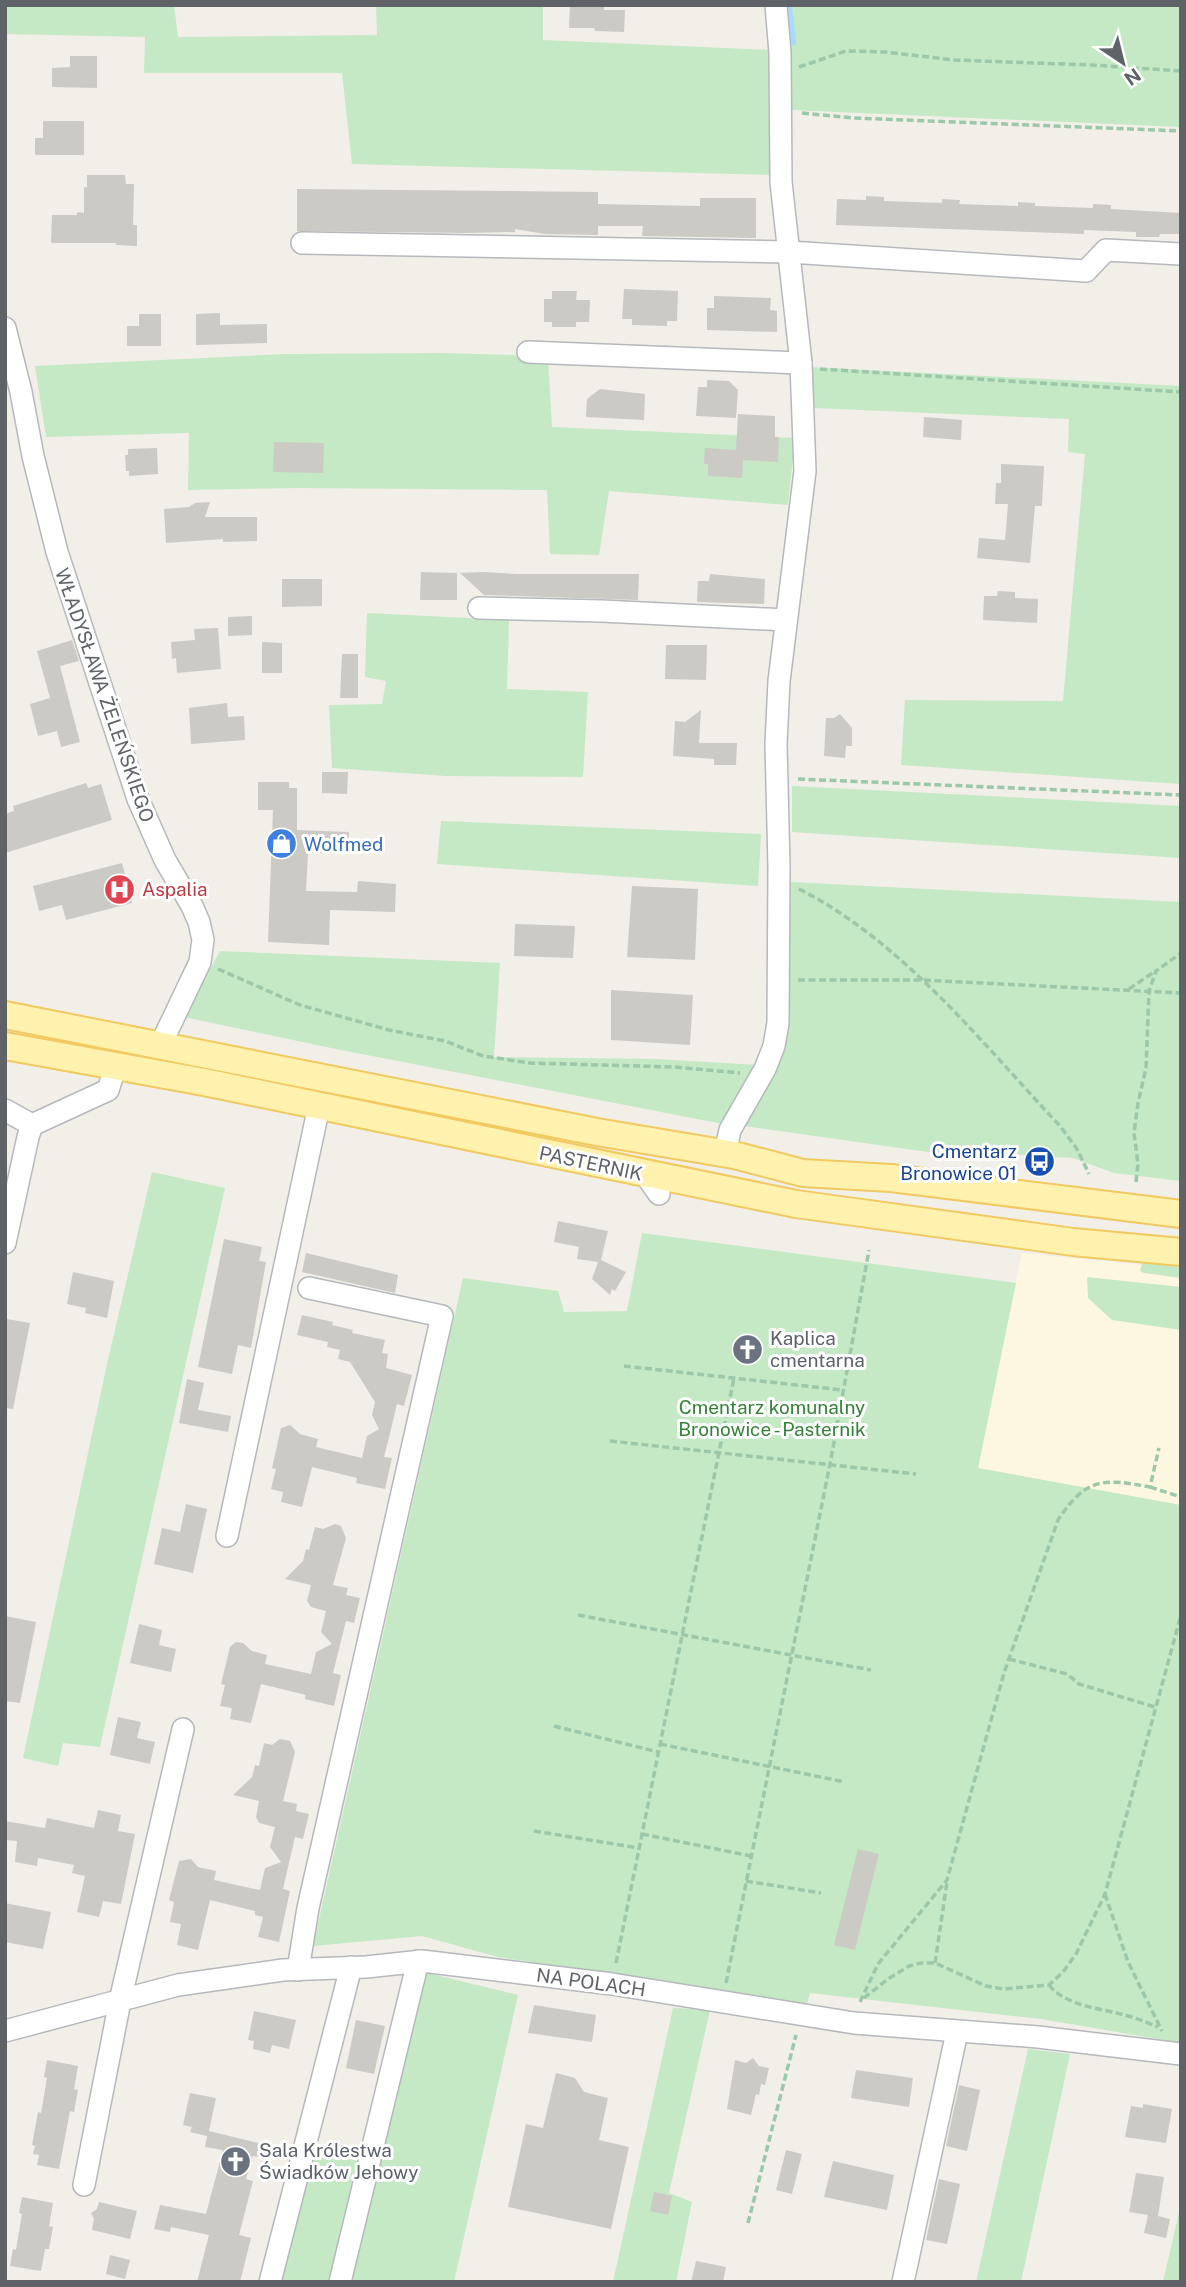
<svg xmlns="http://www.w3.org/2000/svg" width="1186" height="2287" font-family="'Public Sans',sans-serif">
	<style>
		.commercial { fill: #fef7e0 }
		.green { fill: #c5e8c5 }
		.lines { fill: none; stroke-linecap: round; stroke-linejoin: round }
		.stream { stroke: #aadaff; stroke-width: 6 }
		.building { fill: #cccac5 }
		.minor-casing { stroke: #b5b8bc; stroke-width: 24 }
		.major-casing { stroke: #f2c960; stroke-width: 30 }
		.path { stroke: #9cc7a9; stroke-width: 3.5; stroke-dasharray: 7 3.5; stroke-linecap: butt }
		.minor { stroke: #fff; stroke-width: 21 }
		.major { stroke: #fff2af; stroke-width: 26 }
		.labels { text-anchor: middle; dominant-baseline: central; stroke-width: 6; stroke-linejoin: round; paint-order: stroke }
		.street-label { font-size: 19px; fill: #5f6368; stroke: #fff }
		.shop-label { font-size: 19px; fill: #366cbe; stroke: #fff; text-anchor: start }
		.health-label { font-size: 19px; fill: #be3a42; stroke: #fff; text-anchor: start }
		.transit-label { font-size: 19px; fill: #164399; stroke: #fff; text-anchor: end }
		.worship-label { font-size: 19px; fill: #5b616d; stroke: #fff; text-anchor: start }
		.park-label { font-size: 19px; fill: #348238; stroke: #fff }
	</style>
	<rect width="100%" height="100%" fill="#f1efe8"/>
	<path class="commercial" d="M1022,1253l159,16v236l-203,-37z"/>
	<g class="green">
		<path d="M5,5h169l4,32 199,-2 -1,-30h167v35l229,10 -3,125 -417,-11 -10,-91h-198l1,-36 -140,-3z"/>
		<path d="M784,5h397v122l-389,-17z"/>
		<path d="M442,353l70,2 36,5 4,67 243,11 -7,67 -179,-14 -10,64 -49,-1 -3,-64 -249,-2 -110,2 1,-57 -143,4 -11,-71 250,-12z"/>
		<path d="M808,367l373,19v398l-280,-19 4,-65 158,1 22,-247 -17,-2 1,-33 -256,-11z"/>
		<path d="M367,613l142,7 -2,69 81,3 -5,85 -137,-1 -114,-8 -3,-63 53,-1 4,-23 -21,-4z"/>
		<path d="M792,786l389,20v52l-389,-26z"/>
		<path d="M441,821l320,13 -3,52 -321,-22z"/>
		<path d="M791,882l390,20v279l-67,-8 -41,-15 -83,-5 -48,1 -198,-28 44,-102z"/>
		<path d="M220,951l280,12 -6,94 161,2 103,6 -35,59 -392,-76 -147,-31z"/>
		<path d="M152,1172l73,16 -125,559 -37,-4 -5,23 -35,-8 84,-394z"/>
		<path d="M642,1233l374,50 -38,185 203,37v538l-140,-24 -231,-26 -3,11 -309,-47 -76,-21 -109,10 150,-668 95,13 6,21 63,-1z"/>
		<path d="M1143,1261l18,2 20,5v10l-37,-5 -4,-2z"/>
		<path d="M1087,1277l94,10v43l-69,-10 -24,-22z"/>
		<path d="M407,1968l111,27 -64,287h-175l35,-131 49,11z"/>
		<path d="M673,2008l37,2 -41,183 23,9 -16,80h-63z"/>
		<path d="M1028,2049l42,5 -49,228h-45z"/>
		<path d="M1181,2204v78h-18z"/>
	</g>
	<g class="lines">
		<path class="stream" d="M789,5l4,37"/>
	</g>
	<g class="building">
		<path d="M570,5h34v5h21l-1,22 -29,-1 -1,-3h-25z"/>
		<path d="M70,56h27v32l-45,-1v-19l18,-1z"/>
		<path d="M43,121h41v34h-49v-17h8z"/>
		<path d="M87,175h38l1,9h8l-1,41h4v21l-21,-1v-2h-65l1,-28h25v-3l7,1v-26h3z"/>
		<path d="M297,189l301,3v12l102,2v-8h56v40l-114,-2 1,-10h-45v9h-4l-49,-1 -30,-5v3l-47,1 -171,-2z"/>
		<path d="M866,196l18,1v4l58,2v-4l18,1 -1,4 59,2v-4l17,1v3l58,2v-4l18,1v4l70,4v21h-21l-1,3h-23v-5l-52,-2v4l-248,-9 1,-26 29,1z"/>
		<path d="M624,289l54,2 -1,30h-10v5l-35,-1v-6h-10z"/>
		<path d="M552,291h25l-1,9h14l-1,22h-13v5h-24v-5h-8v-23h8z"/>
		<path d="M714,296l57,2 -1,12 7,1v21l-70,-2v-22h7z"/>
		<path d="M220,313v12l47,-1v19l-71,2v-31z"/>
		<path d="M139,314h22v32h-34v-20h12z"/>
		<path d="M707,380l22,1 9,9 -2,28 -40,-2 2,-29h9z"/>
		<path d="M600,389l45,5 -1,26 -58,-3 1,-18z"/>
		<path d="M738,414l37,2v21h4l-1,25 -35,-2 -1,18 -34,-2v-12h-4l1,-16 31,2z"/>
		<path d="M924,417l38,3 -1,20 -38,-3z"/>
		<path d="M274,442l50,1 -1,30 -50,-1z"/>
		<path d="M157,448l1,26 -29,2v-5h-3l-1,-16h3v-6z"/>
		<path d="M1001,464l43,2 -2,40h-7l-5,57 -53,-5 2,-20 26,2 3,-36h-13l1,-21h5z"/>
		<path d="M210,502l-5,15h52v24l-34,1v-3l-57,4 -2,-34 25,-2 6,-4z"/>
		<path d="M421,572l36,1v27h-37z"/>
		<path d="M483,572l34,2h122l-1,26 -154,-5 -24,-22z"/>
		<path d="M710,574l55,5 -1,25 -67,-2 1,-21h11z"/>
		<path d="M282,579h40v27l-40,1z"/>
		<path d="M998,591l17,1v6l23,1 -1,24 -54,-3 1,-24h13z"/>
		<path d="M252,616v19l-24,1v-19z"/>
		<path d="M218,628l3,41 -44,4 -1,-15 -4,1 -1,-17 24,-2 -1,-11z"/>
		<path d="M72,640l7,21 -19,5 20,76 -19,5 -4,-16 -19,5 -8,-32 20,-6 -13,-47z"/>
		<path d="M262,642l20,1v30h-20z"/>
		<path d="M666,645h41l-1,35 -41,-1z"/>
		<path d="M342,654h16v44h-18z"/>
		<path d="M227,703l1,14 16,-1 1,24 -54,4 -2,-36z"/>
		<path d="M701,710l-2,33h38l-1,22h-22v-6l-41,-3 2,-35 10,1z"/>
		<path d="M840,714l12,14v18h-6l-1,12 -21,-2 2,-38h8z"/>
		<path d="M322,772h26l-1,22 -25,-1z"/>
		<path d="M258,782h31v6h8v42l52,2 -1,21h-40l-2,38 51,1 1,-11 38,3 -1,28 -65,-2 -1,35 -61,-3 5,-132h-15z"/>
		<path d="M86,783l2,5 13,-4 11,36 -107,33v-39l9,-3 -1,-5z"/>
		<path d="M122,863l10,40 -66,17 -4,-15 -23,6 -6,-25z"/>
		<path d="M632,886l66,3 -3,71 -68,-3z"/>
		<path d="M515,924l60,2 -2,32 -59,-2z"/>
		<path d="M611,990l82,5 -3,50 -79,-5z"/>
		<path d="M558,1221l50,10 -7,29 25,12 -11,19 -3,-2 -2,6 -18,-16 6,-17 -21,-3 2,-12 -25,-5z"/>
		<path d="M224,1239l38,8 -3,14 7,1 -15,86 -13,-3 -6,29 -34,-7z"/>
		<path d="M306,1253l92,22 -3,18 -93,-21z"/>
		<path d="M73,1272l41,9 -7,37 -22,-5 1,-5 -19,-4z"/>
		<path d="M302,1315l31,7 -1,3 21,5 -1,3 33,7 -3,13 6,1 -2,14 26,7 -8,31 -7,-2 -6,25 -7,28 8,1 -7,31 -29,-6 1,-5 -45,-11 -10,40 -21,-5 2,-10 -12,-3 5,-20 -4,-1 9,-40 9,-3 10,9 18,5 -2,8 46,11 5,-22 12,-7 -7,-14 3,-13 -25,-40 -12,-3 2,-9 -13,-3 1,-5 -31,-7z"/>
		<path d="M7,1319l23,4 -17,86 -8,-1z"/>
		<path d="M187,1379l17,4 -6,27 33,6 -3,16 -49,-9z"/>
		<path d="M186,1504l21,5 -14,64 -39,-9 8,-36 18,4z"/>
		<path d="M335,1524l6,2 5,12 -13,47 15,3 -2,7 14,3 -6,25 -8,-2 -13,52 8,2 -7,31 -29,-7 1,-4 -45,-11 -10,39 -21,-4 2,-11 -12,-2 5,-21 -4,-1 9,-37 6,-5 7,1 9,8 15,4 -2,9 46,10 5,-22 16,-8 -11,-12 5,-21 -15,-4 -4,-6 4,-16 -26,-6 18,-18 3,-12 3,1 6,-23 8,2z"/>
		<path d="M5,1616l31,6 -16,81 -15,-2z"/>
		<path d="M139,1624l23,6 -3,15 17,4 -5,23 -41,-9z"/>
		<path d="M118,1717l23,5 -4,16 18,4 -5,22 -40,-9z"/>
		<path d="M280,1739l10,2 5,11 -12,49 14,3 -1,7 13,3 -6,25 -8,-2 -12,52 7,2 -11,51 -21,-5 5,-20 -8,-2v-4l-45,-11 -12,50 -21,-5 4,-21 -11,-2 4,-20 -5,-2 10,-39 12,-2 7,8 18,4 -2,9 46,10 5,-22 16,-6 -11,-15 5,-20 -16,-4 -3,-6 3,-16 -26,-6 19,-18 3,-12 4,1 5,-23 8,2z"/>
		<path d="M98,1810l23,5 -3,16 17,3 -14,70 -18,-3 -4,16 -22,-5 8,-36 -13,-3 2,-8 -36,-7 -1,8 -22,-4 2,-21 -12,-1v-19l40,7 2,-10 47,10z"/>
		<path d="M858,1849l21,5 -24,96 -21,-5z"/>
		<path d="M5,1903l46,9 -8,37 -38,-7z"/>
		<path d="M534,2005l62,10 -4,27 -64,-9z"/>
		<path d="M254,2011l42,9 -7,29 -17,-4 -2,8 -17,-4 1,-8 -6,-1z"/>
		<path d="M356,2020l29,6 -11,48 -28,-6z"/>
		<path d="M753,2058l6,8 10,2 -4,17 -4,-1 -2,11 -3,-1 -5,21 -24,-6 8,-49 11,3z"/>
		<path d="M47,2060l31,6 -4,23 4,1 -4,22 -4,-1 -11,58 -22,-4 2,-10 -6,-1 2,-8 -3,-1 6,-33 3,1 6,-35 -3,-1z"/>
		<path d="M856,2070l57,8 -4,29 -58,-9z"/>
		<path d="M556,2073l19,5 9,14 24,6 -9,42 30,7 -18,82 -103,-22 18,-83 17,4z"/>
		<path d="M959,2085l21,5 -13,61 -21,-5z"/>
		<path d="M190,2093l26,5 -7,33 53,13 -3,13 -7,-1 -6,23 7,2 -14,54 12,3 -11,44h-43l12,-47 -38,-8 -1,5 -16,-3 6,-24 46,9 17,-64 -18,-3 2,-11 -17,-4 2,-5 -9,-2z"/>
		<path d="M1143,2104l29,5 -6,34 -41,-6 6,-31 12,2z"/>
		<path d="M786,2150l16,4 -10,40 -16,-4z"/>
		<path d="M833,2161l61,14 -7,35 -63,-13z"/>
		<path d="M1136,2173l28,4 -6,39 12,3 -4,19 -22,-5 4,-18 -19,-3z"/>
		<path d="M939,2179l21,5 -13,60 -21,-4z"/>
		<path d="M654,2192l18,4 -4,19 -18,-4z"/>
		<path d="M22,2197l31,6 -4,23 4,1 -4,22h-4l-4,22 -31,-5 3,-17 3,1 6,-36 -3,-1z"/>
		<path d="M99,2202l38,9 -7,28 -38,-9 2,-11 -3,-6 6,-4z"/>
		<path d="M110,2255l20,5 -5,19 -19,-5z"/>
		<path d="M696,2261l30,6 -3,15h-32z"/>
	</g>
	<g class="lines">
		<defs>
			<g id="minor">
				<path d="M302,243l487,9 297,19 20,-21 75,4"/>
				<path d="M5,328l16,64 12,64 24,96 81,247 27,61 27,46 7,16 4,18 -3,22 -40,84"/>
				<path d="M528,352l273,11"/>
				<path d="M479,608l123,3 184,9"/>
				<path d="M5,1110l27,15"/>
				<path d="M725,1154l5,-24 35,-61 9,-23 4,-23 1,-156 -3,-123 3,-63 26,-210 -4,-108 -20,-181 -1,-129 -4,-48"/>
				<path d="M645,1174l14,20"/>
				<path d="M5,1243l23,-106 4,-12 76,-35 8,-25"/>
				<path d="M227,1536l92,-430"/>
				<path d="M298,1970l10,-62 134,-592 -133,-28"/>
				<path d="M5,2031l173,-46 105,-15 83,-3 56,-6 190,23 242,39 184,14 143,17"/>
				<path d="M84,2185l36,-184 63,-272"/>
				<path d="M270,2282l81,-315"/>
				<path d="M340,2282l78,-321"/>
				<path d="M903,2282l54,-250"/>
			</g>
			<g id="major">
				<path d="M5,1015l592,117 137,23 69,18 88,5 290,36"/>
				<path d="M5,1046l199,36 592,122 277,38 108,10"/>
			</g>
		</defs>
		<use href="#minor" class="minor-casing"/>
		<use href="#major" class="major-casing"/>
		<g class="path">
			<path d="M799,67l47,-16 39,1 69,8 137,5 90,6"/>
			<path d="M802,113l52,5 327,13"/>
			<path d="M820,369l361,23"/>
			<path d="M798,779l383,16"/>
			<path d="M799,889c103,52 183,154 261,237l17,23 12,25"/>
			<path d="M218,969l82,36 89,25 56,11 38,15 47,7 144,4 66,6"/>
			<path d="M798,980h124l259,13"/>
			<path d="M1129,989l25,-17"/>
			<path d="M1136,1182l2,-18 -4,-31 4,-30 8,-35 3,-77 7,-20 25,-18"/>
			<path d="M624,1366l218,24"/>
			<path d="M610,1441l306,33"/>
			<path d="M1150,1487l31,10"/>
			<path d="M578,1615l293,55"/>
			<path d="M1009,1659l58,15 12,10 76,23"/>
			<path d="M554,1726l104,26"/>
			<path d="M660,1744l185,38"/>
			<path d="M534,1831l105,17"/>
			<path d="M642,1834l109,22"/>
			<path d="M746,1881l75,12"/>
			<path d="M1105,1894l23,68 34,69"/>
			<path d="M616,1963l118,-585"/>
			<path d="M935,1963l12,-81"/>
			<path d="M726,1983l104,-519 39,-214"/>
			<path d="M1049,1985c16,20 48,23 72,29 13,3 25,8 37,13"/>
			<path d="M864,1998l24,-19 21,-13 12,-3h14l51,23 17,3 46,-4 14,-13 13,-18 29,-60 76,-279"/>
			<path d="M860,2002l18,-38 69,-84 57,-207 54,-153c28,-42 44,-42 92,-33l9,-39"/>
			<path d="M748,2223l48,-188"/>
		</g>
		<use href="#minor" class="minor"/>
		<use href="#major" class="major"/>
	</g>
	<defs>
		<symbol id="shop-disc" viewBox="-11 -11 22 22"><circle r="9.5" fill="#3f7fe0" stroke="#fff"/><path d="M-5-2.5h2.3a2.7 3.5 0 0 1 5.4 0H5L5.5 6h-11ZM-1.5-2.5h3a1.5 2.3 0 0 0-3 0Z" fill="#fff"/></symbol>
		<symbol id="hospital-disc" viewBox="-11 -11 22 22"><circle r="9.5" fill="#e0444e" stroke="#fff"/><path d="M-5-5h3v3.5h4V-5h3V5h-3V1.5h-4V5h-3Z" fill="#fff"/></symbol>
		<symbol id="bus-disc" viewBox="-11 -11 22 22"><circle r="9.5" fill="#1a4fb4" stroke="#fff"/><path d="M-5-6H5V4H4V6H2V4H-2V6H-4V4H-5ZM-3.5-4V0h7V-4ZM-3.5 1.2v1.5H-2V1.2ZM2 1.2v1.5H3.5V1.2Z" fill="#fff"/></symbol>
		<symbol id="church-disc" viewBox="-11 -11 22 22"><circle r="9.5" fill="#6b7280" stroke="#fff"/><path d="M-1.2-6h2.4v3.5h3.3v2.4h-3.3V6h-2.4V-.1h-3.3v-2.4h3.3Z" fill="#fff"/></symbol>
	</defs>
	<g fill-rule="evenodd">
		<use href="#shop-disc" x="264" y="826" width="35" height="35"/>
		<use href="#hospital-disc" x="102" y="872" width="35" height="35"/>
		<use href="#bus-disc" x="1022" y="1144" width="35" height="35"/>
		<use href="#church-disc" x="730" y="1332" width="35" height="35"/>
		<use href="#church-disc" x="218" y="2144" width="35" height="35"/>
	</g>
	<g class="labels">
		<g class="street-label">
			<text transform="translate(105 695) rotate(71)">WŁADYSŁAWA ŻELEŃSKIEGO</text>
			<text transform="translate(591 1163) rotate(12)">PASTERNIK</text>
			<text transform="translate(591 1982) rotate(8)">NA POLACH</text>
		</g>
		<g class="shop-label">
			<text x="304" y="844">Wolfmed</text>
		</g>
		<g class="health-label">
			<text x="142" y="889">Aspalia</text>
		</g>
		<g class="transit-label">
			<text x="1017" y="1151">Cmentarz<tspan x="1017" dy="22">Bronowice 01</tspan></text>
		</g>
		<g class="worship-label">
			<text x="770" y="1338">Kaplica<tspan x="770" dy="22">cmentarna</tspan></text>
			<text x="259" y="2150">Sala Królestwa<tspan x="259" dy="22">Świadków Jehowy</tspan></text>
		</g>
		<g class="park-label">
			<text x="772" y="1407">Cmentarz komunalny<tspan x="772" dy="22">Bronowice - Pasternik</tspan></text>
		</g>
	</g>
	<rect width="1186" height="2287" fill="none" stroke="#5f6368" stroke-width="14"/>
	<g transform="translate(1123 63) rotate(145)" stroke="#ffffff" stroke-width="5" paint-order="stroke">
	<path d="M0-5L12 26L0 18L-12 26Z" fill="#5f6368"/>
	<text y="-10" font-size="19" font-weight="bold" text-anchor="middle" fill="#5f6368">N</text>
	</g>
</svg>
